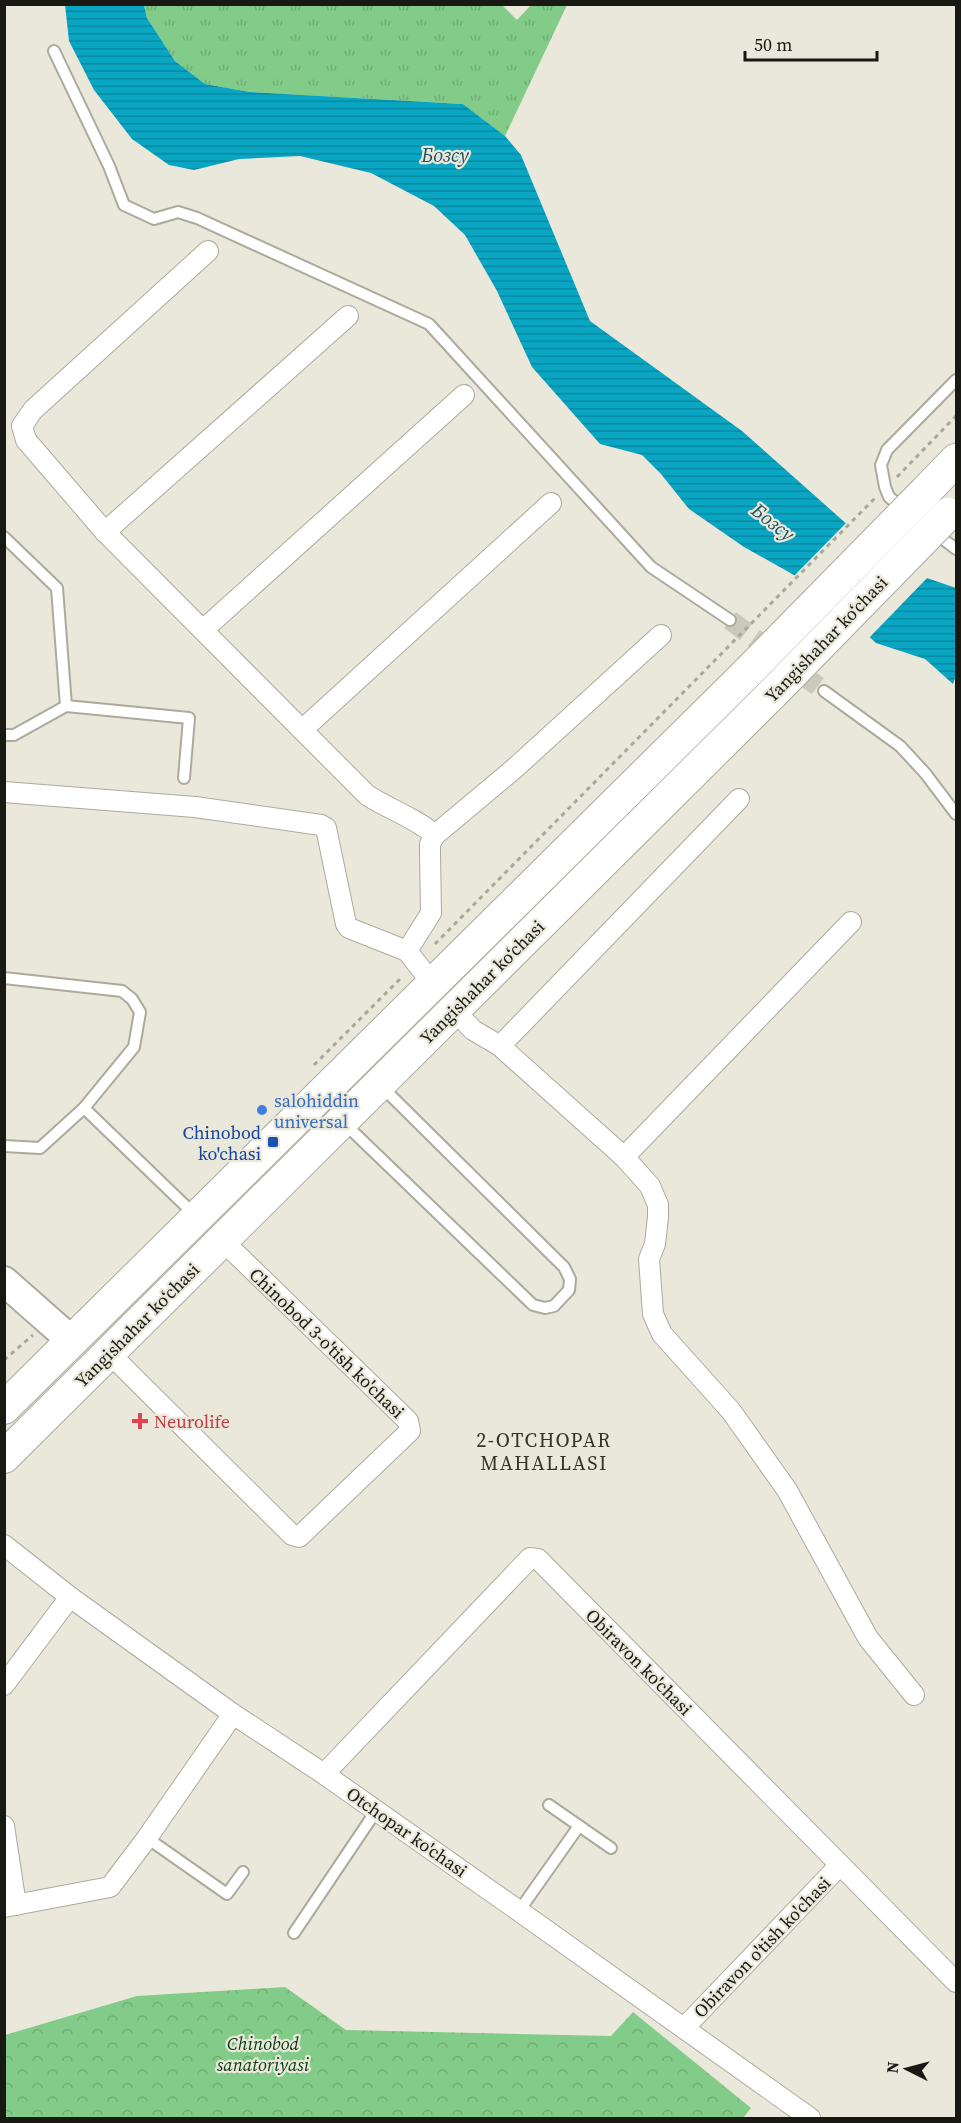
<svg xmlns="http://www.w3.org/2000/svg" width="961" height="2123" font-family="'Source Serif 4',serif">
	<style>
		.grass { fill: url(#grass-tufts) }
		.forest { fill: url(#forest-crowns) }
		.water { fill: url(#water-rules) }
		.pier { fill: #eae8da }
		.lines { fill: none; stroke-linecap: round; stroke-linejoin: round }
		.street-tunnel { stroke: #cbc9bc; stroke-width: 20; stroke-dasharray: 20 10; stroke-linecap: butt }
		.lane-casing { stroke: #acaa9d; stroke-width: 14 }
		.street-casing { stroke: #acaa9d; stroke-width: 22 }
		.secondary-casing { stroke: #acaa9d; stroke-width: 32 }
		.primary-casing { stroke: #acaa9d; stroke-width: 34 }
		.path { stroke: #a9a89c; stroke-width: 3; stroke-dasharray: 4.5 4.5; stroke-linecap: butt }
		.lane { stroke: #fff; stroke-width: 10 }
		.street { stroke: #fff; stroke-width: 20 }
		.secondary { stroke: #fff; stroke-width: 28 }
		.primary { stroke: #fff; stroke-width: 32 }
		.primary-bridge-casing { stroke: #acaa9d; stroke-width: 34; stroke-linecap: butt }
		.primary-bridge { stroke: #fff; stroke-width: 32 }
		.shop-dot { fill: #3f7fe0; stroke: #eae8da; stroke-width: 2 }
		.transit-dot { fill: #1a4fb4; stroke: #eae8da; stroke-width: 2 }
		.health-dot { fill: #e0444e; stroke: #eae8da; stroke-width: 2 }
		.labels { text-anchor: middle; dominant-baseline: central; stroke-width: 4.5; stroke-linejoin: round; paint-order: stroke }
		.street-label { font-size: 18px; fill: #191914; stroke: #eae8da }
		.shop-label { font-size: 18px; fill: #366cbe; stroke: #eae8da; text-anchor: start }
		.transit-label { font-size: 18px; fill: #164399; stroke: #eae8da; text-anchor: end }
		.health-label { font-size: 18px; fill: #be3a42; stroke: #eae8da; text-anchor: start }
		.park-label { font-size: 18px; font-style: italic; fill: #043b10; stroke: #eae8da }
		.water-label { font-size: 20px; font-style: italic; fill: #1d525f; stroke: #eae8da }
		.neighbourhood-label { font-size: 20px; letter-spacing: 1.5px; fill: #363429; stroke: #eae8da }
	</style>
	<defs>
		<pattern id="grass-tufts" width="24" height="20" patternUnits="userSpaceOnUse" patternTransform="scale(1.5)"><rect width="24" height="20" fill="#83cb88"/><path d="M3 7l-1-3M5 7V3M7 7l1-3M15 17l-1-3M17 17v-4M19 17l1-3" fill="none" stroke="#71ae74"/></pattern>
		<pattern id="forest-crowns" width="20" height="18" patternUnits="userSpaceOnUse" patternTransform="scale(1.5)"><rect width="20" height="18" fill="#83cb88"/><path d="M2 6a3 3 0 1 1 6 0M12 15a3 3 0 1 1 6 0" fill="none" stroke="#71ae74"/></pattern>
		<pattern id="water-rules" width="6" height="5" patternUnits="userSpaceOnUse" patternTransform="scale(1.5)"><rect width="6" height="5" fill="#09a6c4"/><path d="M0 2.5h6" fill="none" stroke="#09869e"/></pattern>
	</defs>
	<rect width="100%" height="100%" fill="#eae8da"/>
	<path class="grass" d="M501,4l16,16 14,-15h36l-62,131 -42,-32 -213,-12 -45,-8 -30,-23 -28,-43 -3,-13z"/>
	<path class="forest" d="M285,1987l61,43 265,6 22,-24 118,96 -8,10h-738v-83l132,-39z"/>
	<path class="water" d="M65,5h79l3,13 28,43 30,23 45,8 213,12 42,32 16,19 69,166 152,110 153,136 61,21v87l-3,9 -28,-25 -49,-16 -59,-55 -73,-41 -55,-38 -28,-35 -19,-19 -42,-11 -68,-77 -35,-76 -32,-56 -31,-29 -63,-33 -71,-17 -61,3 -45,11 -25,-5 -37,-26 -38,-49 -25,-49z"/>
	<path class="pier" d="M848,521l49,44 32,11 -61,63 -53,-48 -23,-13z"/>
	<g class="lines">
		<path class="street-tunnel" d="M730,620l94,71"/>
		<defs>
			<g id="lane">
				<path d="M54,51l55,115 15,39 30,14 24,-7 19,6 232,106 222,243 79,53"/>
				<path d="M904,509l-15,-12 -4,-10 -4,-22 6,-15 69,-70"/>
				<path d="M935,533l21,16"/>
				<path d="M4,537l53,51 9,118 123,12 -5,60"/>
				<path d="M824,691l76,55 25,27 31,41"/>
				<path d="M4,735h10l52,-29"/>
				<path d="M4,978l118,13 10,8 8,13 -6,35 -50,61 -44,40 -36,-2"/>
				<path d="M84,1108l111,107"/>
				<path d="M344,1123l189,182 12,3 9,-2 15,-16 1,-11 -6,-12 -182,-180"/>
				<path d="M549,1805l62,43"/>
				<path d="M147,1838l80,56 16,-22"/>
				<path d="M519,1911l60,-85"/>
				<path d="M294,1933l82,-122"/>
			</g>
			<g id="street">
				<path d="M208,251l-175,159 -11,16 4,14 79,92 262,263c23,15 47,22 68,40l-5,9v10l1,59 -24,38"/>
				<path d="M105,532l243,-216"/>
				<path d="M203,630l261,-235"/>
				<path d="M302,730l249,-227"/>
				<path d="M4,792l191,15 126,18 5,3 20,96 3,4 58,23 26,33"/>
				<path d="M435,835l80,-67 146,-133"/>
				<path d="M454,1010l19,20 27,16 124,111 26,29 8,19v12l-3,27 -6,15 4,55 9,20 69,77 56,79 81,148 46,57"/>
				<path d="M500,1046l239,-247"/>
				<path d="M624,1157l227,-235"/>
				<path d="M109,1353l183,182 7,2 111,-106 -2,-10 -186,-181"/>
				<path d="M4,1545l66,52 163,117 91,60 195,137 291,207"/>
				<path d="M4,1685l66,-88"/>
				<path d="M324,1774l206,-216 8,1 418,423"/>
				<path d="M4,1826l12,79"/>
				<path d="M4,1907l106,-20 37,-49 86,-124"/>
				<path d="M684,2028l156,-163"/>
			</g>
			<path id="secondary" d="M4,1281l68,60"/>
			<g id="primary">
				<path d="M925,492l31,-32"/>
				<path d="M4,1408l745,-737"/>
				<path d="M4,1457l768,-763"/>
			</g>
		</defs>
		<use href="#lane" class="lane-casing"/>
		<use href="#street" class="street-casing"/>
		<use href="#secondary" class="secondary-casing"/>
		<use href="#primary" class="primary-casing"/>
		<g class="path">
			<path d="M897,477l59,-61"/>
			<path d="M435,944l440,-446"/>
			<path d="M314,1065l89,-89"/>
			<path d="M4,1360l29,-25"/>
		</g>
		<use href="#lane" class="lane"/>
		<use href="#street" class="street"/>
		<use href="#secondary" class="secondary"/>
		<use href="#primary" class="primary"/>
		<defs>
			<g id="primary-bridge">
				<path d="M749,671l176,-179"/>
				<path d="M772,694l176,-180"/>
			</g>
		</defs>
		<use href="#primary-bridge" class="primary-bridge-casing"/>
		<use href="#primary-bridge" class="primary-bridge"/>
	</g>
	<circle class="shop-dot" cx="262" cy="1110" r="6"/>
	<rect class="transit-dot" x="267" y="1136" width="12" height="12" rx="3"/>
	<path class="health-dot" d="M137 1412h6v6h6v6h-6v6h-6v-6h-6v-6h6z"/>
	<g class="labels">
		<g class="street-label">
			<text transform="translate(826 639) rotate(-46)">Yangishahar ko‘chasi</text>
			<text transform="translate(482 982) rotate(-45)">Yangishahar ko‘chasi</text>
			<text transform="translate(137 1325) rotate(-45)">Yangishahar ko‘chasi</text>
			<text transform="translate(327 1343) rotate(44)">Chinobod 3-o'tish ko'chasi</text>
			<text transform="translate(639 1662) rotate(45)">Obiravon ko'chasi</text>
			<text transform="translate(407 1832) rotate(35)">Otchopar ko'chasi</text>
			<text transform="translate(762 1947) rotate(-46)">Obiravon o'tish ko'chasi</text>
		</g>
		<g class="shop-label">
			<text x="274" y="1100">salohiddin<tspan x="274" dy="21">universal</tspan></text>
		</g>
		<g class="transit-label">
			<text x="261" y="1132">Chinobod<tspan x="261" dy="21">ko'chasi</tspan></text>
		</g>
		<g class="health-label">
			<text x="154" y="1421">Neurolife</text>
		</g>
		<g class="park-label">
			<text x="263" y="2043">Chinobod<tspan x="263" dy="21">sanatoriyasi</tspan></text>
		</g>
		<g class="water-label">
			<text x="445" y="155">Бозсу</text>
			<text transform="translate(773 522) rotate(38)">Бозсу</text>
		</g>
		<g class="neighbourhood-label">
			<text x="544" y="1440">2-OTCHOPAR<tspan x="544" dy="23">MAHALLASI</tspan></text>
		</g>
	</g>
	<rect width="961" height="2123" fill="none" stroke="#191914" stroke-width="12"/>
	<g transform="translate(907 2069) rotate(276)" stroke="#eae8da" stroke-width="4.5" paint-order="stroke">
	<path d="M0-4.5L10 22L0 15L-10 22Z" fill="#191914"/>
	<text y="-9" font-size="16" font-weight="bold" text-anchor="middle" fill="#191914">N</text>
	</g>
	<path d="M745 51v9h132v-9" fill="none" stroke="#191914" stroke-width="3"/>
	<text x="754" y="51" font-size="18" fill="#191914" stroke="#eae8da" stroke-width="4.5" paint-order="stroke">50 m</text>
</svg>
